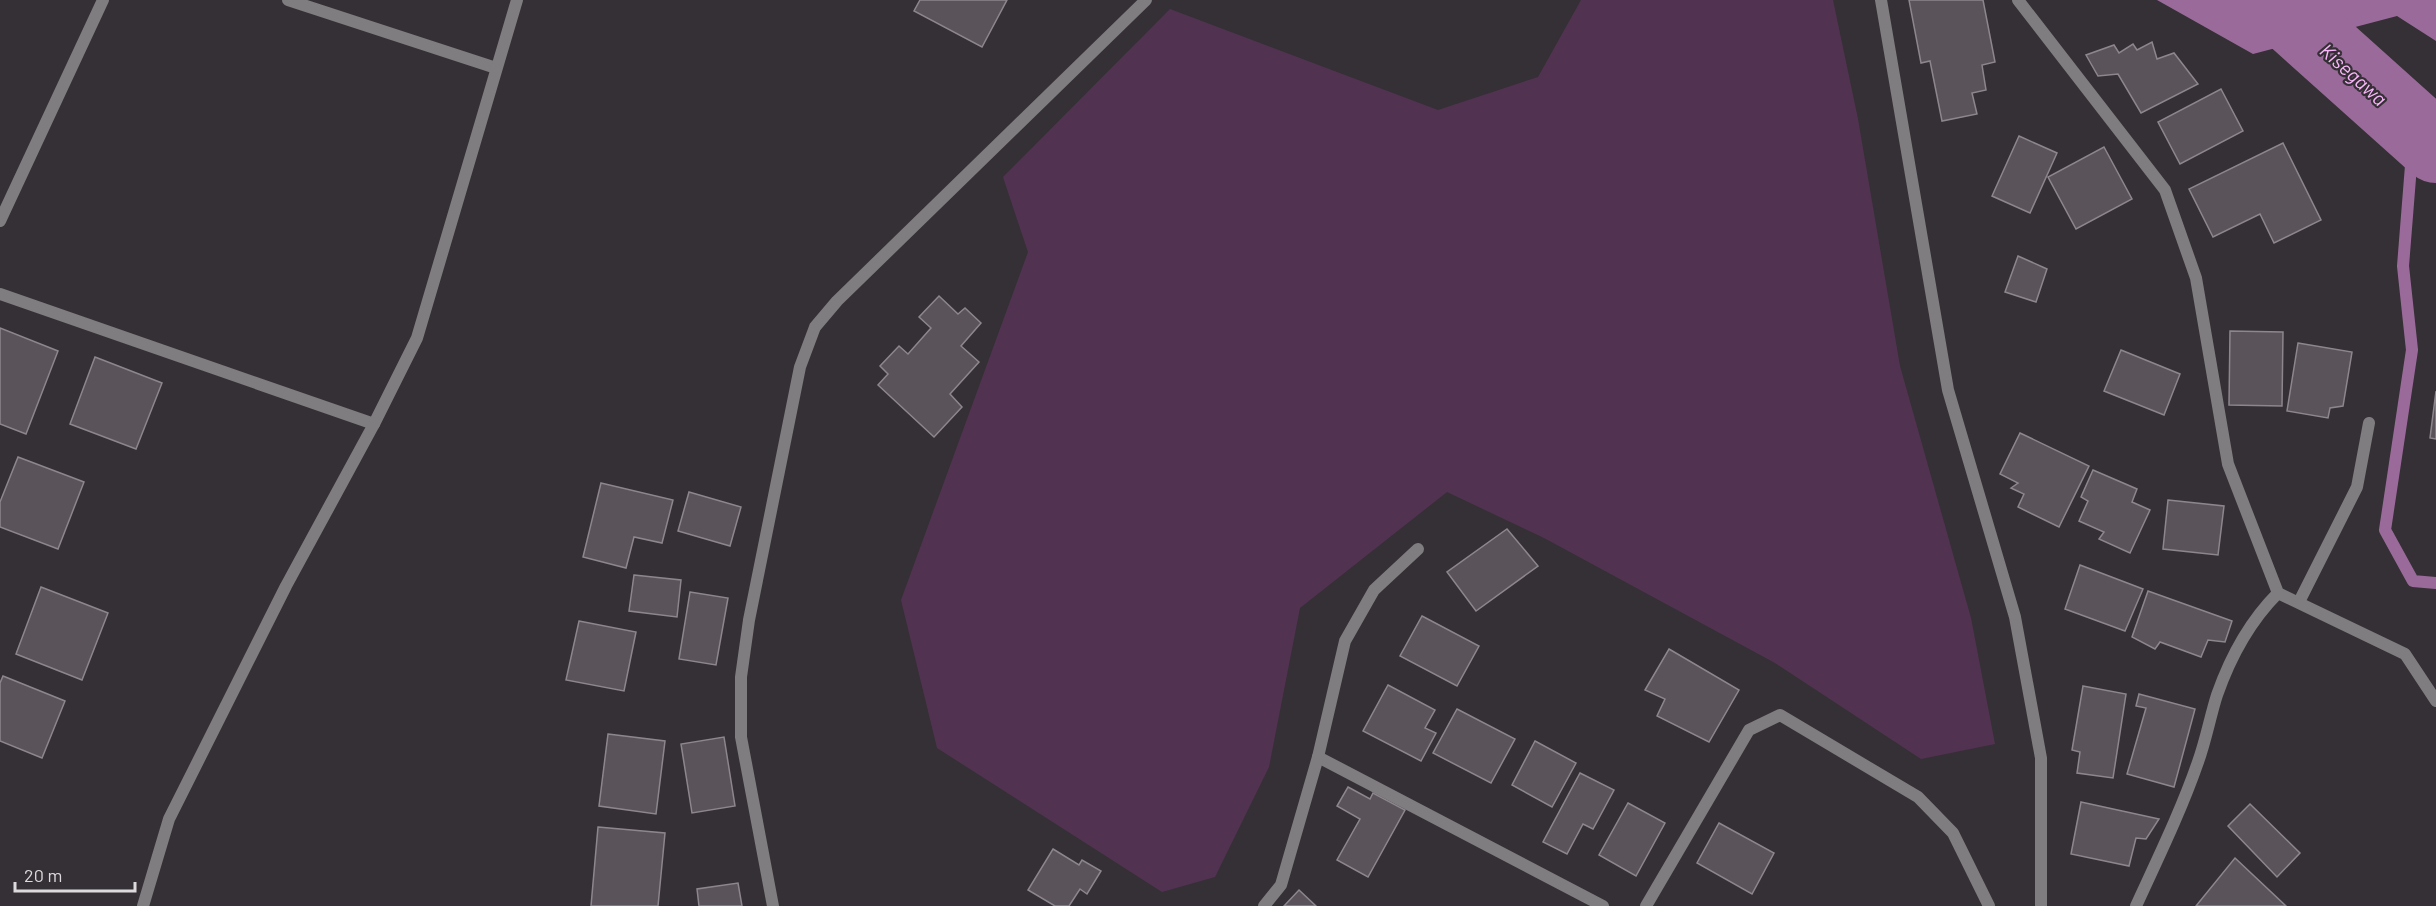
<svg xmlns="http://www.w3.org/2000/svg" width="2436" height="906" font-family="Barlow,sans-serif">
	<style>
		.green { fill: #513351 }
		.water { fill: #9a6b9a }
		.lines { fill: none; stroke-linecap: round; stroke-linejoin: round }
		.stream { stroke: #9a6b9a; stroke-width: 12 }
		.river { stroke: #9a6b9a; stroke-width: 72 }
		.building { fill: #5a545a; stroke: #8d878d; stroke-width: 1.5 }
		.minor { stroke: #7f7d7f; stroke-width: 12 }
		.labels { text-anchor: middle; dominant-baseline: central; stroke-width: 4.5; stroke-linejoin: round; paint-order: stroke }
		.water-label { font-size: 20px; font-style: italic; fill: #fab6fb; stroke: #353035 }
	</style>
	<rect width="100%" height="100%" fill="#353035"/>
	<path class="green" d="M1581,0h252l25,119 42,247 71,252 24,126 -74,15 -146,-96 -231,-125 -97,-46 -147,116 -31,159 -54,110 -53,15 -225,-144 -36,-148 127,-348 -25,-75 167,-168 268,101 100,-33z"/>
	<path class="water" d="M2157,0h279v41l-39,-25 -144,38z"/>
	<g class="lines">
		<path class="stream" d="M2414,128l-11,138 9,84 -27,180 28,51 23,2"/>
		<path class="river" d="M2272,0l164,147"/>
	</g>
	<g class="building">
		<path d="M920,0h87l-25,47 -68,-36z"/>
		<path d="M1909,0h74l12,62 -13,3 4,25 -14,3 5,21 -35,7 -12,-60 -9,2z"/>
		<path d="M2152,42l5,17 17,-6 24,31 -57,29 -23,-39 -20,2 -12,-21 28,-10 5,8 14,-9 4,6z"/>
		<path d="M2221,89l22,42 -63,33 -22,-42z"/>
		<path d="M2019,136l38,17 -27,60 -38,-17z"/>
		<path d="M2283,143l38,77 -47,23 -14,-29 -47,23 -24,-48z"/>
		<path d="M2104,147l28,52 -56,30 -28,-52z"/>
		<path d="M2018,256l29,13 -11,33 -31,-10z"/>
		<path d="M939,296l19,18 7,-6 16,15 -20,23 18,16 -29,32 12,13 -28,30 -56,-52 10,-11 -8,-8 19,-20 9,8 23,-26 -12,-11z"/>
		<path d="M0,328l58,23 -32,83 -26,-10z"/>
		<path d="M2230,331l53,1 -1,74 -53,-1z"/>
		<path d="M2298,343l54,9 -9,54 -13,2 -2,10 -41,-7z"/>
		<path d="M2121,350l59,24 -16,41 -60,-24z"/>
		<path d="M95,357l67,26 -26,66 -66,-25z"/>
		<path d="M2436,391v48l-6,-1z"/>
		<path d="M2020,433l69,33 -30,61 -41,-20 6,-13 -13,-6 7,-5 -18,-9z"/>
		<path d="M18,457l66,25 -26,67 -58,-22v-25z"/>
		<path d="M2093,470l44,19 -5,13 18,8 -20,43 -31,-14 5,-7 -25,-11 9,-20 -7,-4z"/>
		<path d="M601,483l72,17 -11,43 -28,-6 -8,31 -43,-11z"/>
		<path d="M689,492l52,15 -11,39 -52,-15z"/>
		<path d="M2168,500l56,6 -6,49 -55,-6z"/>
		<path d="M1507,529l31,37 -62,45 -29,-39z"/>
		<path d="M2080,565l63,24 -18,42 -60,-22z"/>
		<path d="M634,575l47,5 -4,37 -48,-6z"/>
		<path d="M41,587l67,26 -26,67 -66,-26z"/>
		<path d="M2148,591l84,30 -7,21 -17,-2 -7,17 -41,-15 -5,7 -23,-12z"/>
		<path d="M690,592l38,6 -12,67 -37,-6z"/>
		<path d="M1422,616l57,30 -22,40 -57,-30z"/>
		<path d="M579,621l57,11 -12,59 -58,-11z"/>
		<path d="M1669,649l70,41 -30,52 -52,-26 8,-17 -20,-9z"/>
		<path d="M3,676l62,25 -23,57 -42,-17v-58z"/>
		<path d="M1388,685l47,25 -10,18 11,5 -15,28 -58,-30z"/>
		<path d="M2083,686l43,8 -13,84 -36,-5 3,-21 -8,-2z"/>
		<path d="M2139,694l56,15 -21,78 -47,-13 19,-66 -10,-2z"/>
		<path d="M1457,709l58,30 -24,44 -58,-30z"/>
		<path d="M608,734l57,7 -9,73 -57,-8z"/>
		<path d="M724,737l11,69 -43,7 -11,-69z"/>
		<path d="M1535,741l41,22 -24,44 -40,-22z"/>
		<path d="M1580,773l34,17 -21,39 -10,-5 -16,30 -24,-12z"/>
		<path d="M1348,787l22,12 3,-6 32,17 -37,67 -31,-17 23,-41 -23,-13z"/>
		<path d="M2081,802l78,17 -13,20 -10,-1 -7,28 -58,-12z"/>
		<path d="M1628,803l37,20 -29,53 -37,-21z"/>
		<path d="M2250,804l50,49 -23,24 -49,-51z"/>
		<path d="M1719,823l55,30 -22,41 -55,-31z"/>
		<path d="M598,827l67,6 -7,73h-67z"/>
		<path d="M1053,849l26,16 3,-5 19,11 -14,23 -7,-5 -11,17h-14l-27,-16z"/>
		<path d="M2235,858l51,48h-90z"/>
		<path d="M738,883l4,23h-43l-2,-17z"/>
		<path d="M1299,890l17,16h-32z"/>
	</g>
	<g class="lines">
		<g class="minor">
			<path d="M288,0l208,68"/>
			<path d="M1881,0l67,390 67,227 26,141v148"/>
			<path d="M2018,0l147,190 31,88 32,186 50,129 127,61 31,47"/>
			<path d="M0,221l103,-221"/>
			<path d="M0,294l374,130"/>
			<path d="M2299,602l58,-115 12,-64"/>
			<path d="M1318,757l285,149"/>
			<path d="M143,906l26,-87 117,-233 88,-162 43,-86 100,-338"/>
			<path d="M773,906l-32,-169v-60l8,-57 51,-253 15,-40 22,-26 309,-301"/>
			<path d="M1264,906l17,-21 37,-128 27,-116 29,-51 44,-41"/>
			<path d="M1646,906l103,-176 31,-15 138,82 35,36 36,73"/>
			<path d="M2136,906c22,-48 45,-95 62,-144 8,-22 12,-45 19,-67 13,-37 33,-74 61,-102"/>
		</g>
	</g>
	<g class="labels">
		<g class="water-label">
			<text transform="translate(2354 74) rotate(42)">Kisegawa</text>
		</g>
	</g>
	<path d="M15 882v9h120v-9" fill="none" stroke="#dddadd" stroke-width="3"/>
	<text x="24" y="882" font-size="18" fill="#dddadd" stroke="#353035" stroke-width="4.5" paint-order="stroke">20 m</text>
</svg>
